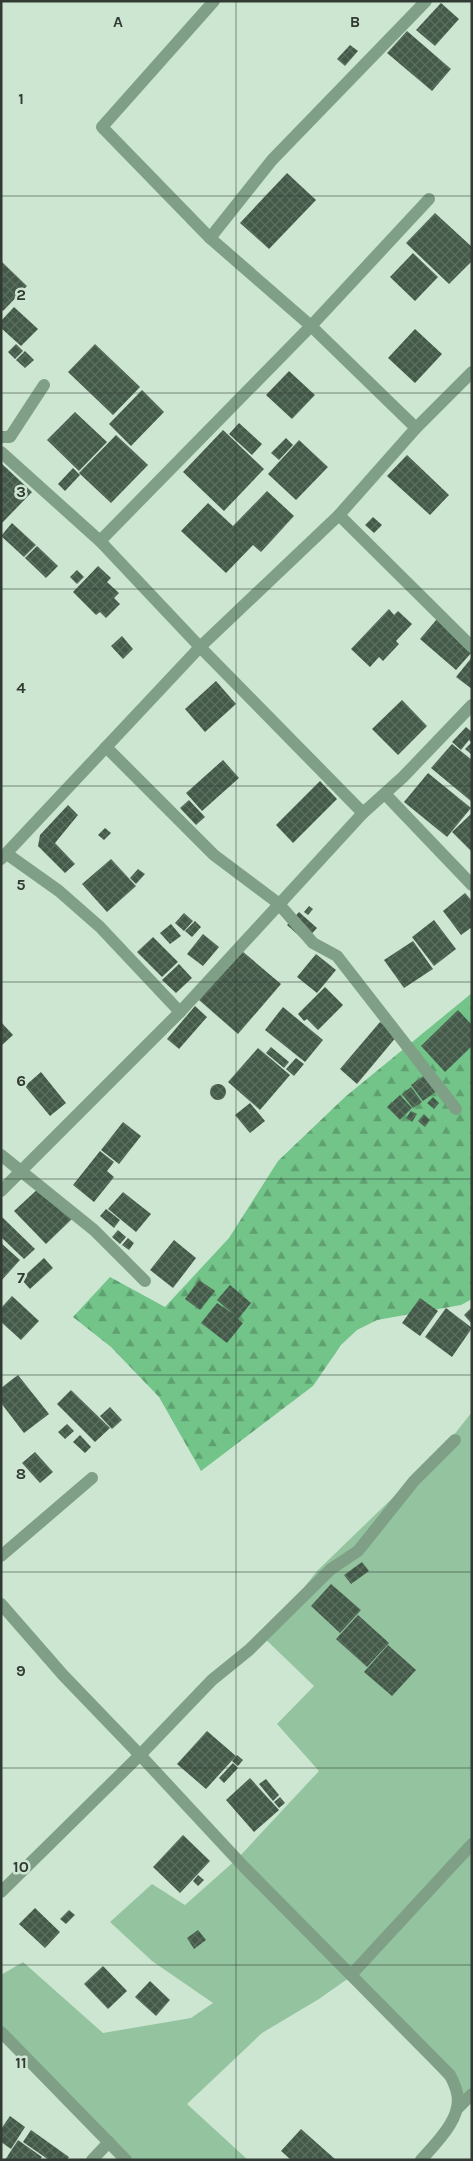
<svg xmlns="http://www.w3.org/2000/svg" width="473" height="2161" font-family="Karla,sans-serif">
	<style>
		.grass { fill: #94c49f }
		.forest { fill: url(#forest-firs) }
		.building { fill: url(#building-cross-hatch) }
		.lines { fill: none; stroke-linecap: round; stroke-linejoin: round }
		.minor { stroke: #7fa086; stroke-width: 12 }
		.tertiary { stroke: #7fa086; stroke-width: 12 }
		.grid { fill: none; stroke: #313b33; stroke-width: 1; stroke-opacity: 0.55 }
		.grid-label { font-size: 16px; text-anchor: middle; font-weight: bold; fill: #313b33; stroke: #cde6d2; stroke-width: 5; stroke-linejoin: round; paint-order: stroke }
	</style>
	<defs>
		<pattern id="forest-firs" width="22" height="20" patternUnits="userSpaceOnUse" patternTransform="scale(1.25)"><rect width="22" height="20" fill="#72c488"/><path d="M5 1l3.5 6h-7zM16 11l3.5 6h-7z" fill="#5ea070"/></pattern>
		<pattern id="building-cross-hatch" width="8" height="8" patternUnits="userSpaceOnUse" patternTransform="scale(1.25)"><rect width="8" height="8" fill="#445a49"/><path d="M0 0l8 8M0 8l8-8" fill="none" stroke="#5d6f61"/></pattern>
	</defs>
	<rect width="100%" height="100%" fill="#cde6d2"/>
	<path class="grass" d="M472,1412v684l-8,5 -111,-126 -34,24 -57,34 -75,71 61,56h-124l-123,-120v-65l22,-13 80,71 88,-15 22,-15 -61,-42 -42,-39 42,-38 33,21 53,-47 81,-87 -42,-47 37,-38 -55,-53 37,-35 21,-27 124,-120z"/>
	<path class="forest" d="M472,993v306l-11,6 -84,15 -20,10 -16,15 -28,41 -112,85 -42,-74 -48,-50 -38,-30 37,-40 55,30 64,-69 49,-77 67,-64z"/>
	<g class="building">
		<path d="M441,3l18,16 -24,27 -19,-16z"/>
		<path d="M407,31l44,38 -19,22 -45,-38z"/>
		<path d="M350,45l8,6 -13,15 -8,-7z"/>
		<path d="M287,173l29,27 -47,49 -29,-26z"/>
		<path d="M435,213l37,34v14l-23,23 -43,-41z"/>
		<path d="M413,253l25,24 -23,24 -25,-24z"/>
		<path d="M1,261l26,25 -24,25 -2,-2z"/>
		<path d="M14,307l24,22 -17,17 -20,-18v-7z"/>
		<path d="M415,329l27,25 -27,29 -27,-25z"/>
		<path d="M16,344l7,7 -8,8 -7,-7z"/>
		<path d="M95,344l45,43 -27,28 -45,-43z"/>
		<path d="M25,351l9,9 -9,8 -9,-8z"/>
		<path d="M289,371l26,24 -23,24 -26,-24z"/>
		<path d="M142,390l22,22 -33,34 -22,-22z"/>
		<path d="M75,412l32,30 -28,29 -32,-31z"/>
		<path d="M239,423l23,21 -10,11 -23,-21z"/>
		<path d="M223,430l41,39 -40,42 -41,-39z"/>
		<path d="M116,435l32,30 -37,38 -32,-30z"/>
		<path d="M286,438l7,7 -14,15 -8,-7z"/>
		<path d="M299,440l29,27 -32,33 -28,-26z"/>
		<path d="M407,455l42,40 -19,20 -43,-39z"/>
		<path d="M1,463l31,29 -31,32z"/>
		<path d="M73,468l7,7 -15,16 -7,-7z"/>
		<path d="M267,491l27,25 -33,36 -8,-7 -27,28 -45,-42 27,-28 25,23z"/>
		<path d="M373,517l9,8 -8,8 -9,-8z"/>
		<path d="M12,523l24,22 -12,12 -23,-21z"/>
		<path d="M37,546l21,20 -12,12 -21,-20z"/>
		<path d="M98,566l13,12 -4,4 12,11 -5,5 6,6 -14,14 -6,-6 -4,3 -23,-23z"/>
		<path d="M77,570l7,7 -7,7 -7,-7z"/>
		<path d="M389,609l5,6 4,-4 14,13 -16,17 3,3 -16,17 -4,-4 -9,10 -19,-18z"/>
		<path d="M437,619l35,33 -16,18 -36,-31z"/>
		<path d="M122,636l11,13 -10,10 -12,-13z"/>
		<path d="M472,657v32l-16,-12z"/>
		<path d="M216,681l20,23 -31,28 -20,-23z"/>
		<path d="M402,700l25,26 -29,29 -26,-26z"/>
		<path d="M466,727l6,5v11l-3,-3 -8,10 -9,-8z"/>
		<path d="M471,743l1,10 -1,1 -6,-5z"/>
		<path d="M452,744l20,16v42l-41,-34z"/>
		<path d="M223,760l16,18 -37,33 -16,-18z"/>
		<path d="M428,773l43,35 -24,29 -43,-35z"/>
		<path d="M320,781l17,18 -44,44 -17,-18z"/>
		<path d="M189,800l16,17 -9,8 -16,-17z"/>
		<path d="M68,805l10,10 -23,28 20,21 -10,9 -27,-27 2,-11z"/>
		<path d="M472,813v39l-20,-20z"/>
		<path d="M105,828l6,5 -7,7 -6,-5z"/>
		<path d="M111,859l25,27 -29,26 -25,-28z"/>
		<path d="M138,869l7,5 -9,10 -6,-6z"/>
		<path d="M465,893l7,8v26l-11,8 -18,-24z"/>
		<path d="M309,906l4,3 -5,6 -4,-3z"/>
		<path d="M299,912l18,16 -12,13 -18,-16z"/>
		<path d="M184,913l9,8 -9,10 -9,-8z"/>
		<path d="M434,920l22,29 -22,17 -22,-29z"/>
		<path d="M195,921l6,6 -9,10 -7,-6z"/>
		<path d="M171,924l10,12 -11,8 -10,-11z"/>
		<path d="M203,934l16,13 -16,19 -16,-12z"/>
		<path d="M153,937l25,25 -16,15 -25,-25z"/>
		<path d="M413,941l20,28 -29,19 -20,-28z"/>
		<path d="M242,951l39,33 -43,50 -39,-34z"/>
		<path d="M316,954l20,16 -19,23 -20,-16z"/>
		<path d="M179,964l13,14 -16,15 -14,-13z"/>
		<path d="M325,987l18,18 -25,25 -11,-11 -3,2 -6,-7z"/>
		<path d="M195,1006l12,11 -28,32 -12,-10z"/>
		<path d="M283,1007l40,33 -18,22 -40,-32z"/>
		<path d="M458,1010l14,15v21l-27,26 -24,-26z"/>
		<path d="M1,1022l12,13 -12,11z"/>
		<path d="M380,1022l17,14 -40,48 -17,-15z"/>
		<path d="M271,1047l18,15 -5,6 -18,-15z"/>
		<path d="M258,1048l32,27 -30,35 -32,-28z"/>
		<path d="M296,1058l8,6 -10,12 -8,-7z"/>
		<path d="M41,1072l25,31 -16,13 -25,-30z"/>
		<path d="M426,1074l12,16 -15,11 -12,-16z"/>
		<circle cx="218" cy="1092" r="8"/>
		<path d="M411,1087l11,15 -9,6 -11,-14z"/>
		<path d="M400,1095l12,13 -12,12 -13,-13z"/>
		<path d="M433,1097l6,6 -5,6 -7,-6z"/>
		<path d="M250,1103l15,18 -15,12 -15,-18z"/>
		<path d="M411,1111l6,3 -5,8 -6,-4z"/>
		<path d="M424,1114l6,6 -5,7 -7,-6z"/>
		<path d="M123,1122l18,14 -22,28 -18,-14z"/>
		<path d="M100,1151l14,11 -7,9 7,6 -20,25 -21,-17z"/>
		<path d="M40,1187l32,32 -26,25 -32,-33z"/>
		<path d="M123,1192l28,22 -15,18 -28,-23z"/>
		<path d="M106,1209l14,11 -6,8 -14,-12z"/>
		<path d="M1,1216l34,33 -11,10 -23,-22z"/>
		<path d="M118,1230l8,7 -6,7 -8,-7z"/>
		<path d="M128,1238l6,5 -5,7 -7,-5z"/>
		<path d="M174,1240l22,18 -23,30 -23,-18z"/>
		<path d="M1,1243l19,17 -19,21z"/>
		<path d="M44,1258l9,10 -23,21 -9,-10z"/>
		<path d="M199,1280l16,11 -15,19 -15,-11z"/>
		<path d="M230,1285l21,18 -13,16 5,4 -16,20 -26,-20 16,-20 15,10 -15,-13z"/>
		<path d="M12,1296l27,25 -18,19 -20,-18v-14z"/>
		<path d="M420,1298l18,13 -18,25 -18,-13z"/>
		<path d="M472,1307v17l-8,-9z"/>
		<path d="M446,1308l26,20 -20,29 -27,-20z"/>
		<path d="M18,1375l31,39 -25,19 -23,-30v-15z"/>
		<path d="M71,1390l39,38 -15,14 -38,-38z"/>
		<path d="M110,1407l12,13 -10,9 -12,-13z"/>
		<path d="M67,1424l7,7 -9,8 -7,-7z"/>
		<path d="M80,1435l11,12 -6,6 -12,-11z"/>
		<path d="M35,1452l18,20 -13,11 -18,-20z"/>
		<path d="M362,1562l7,9 -18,13 -7,-9z"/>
		<path d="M331,1584l30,26 -21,23 -29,-27z"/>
		<path d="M358,1615l31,28 -22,24 -31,-28z"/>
		<path d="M388,1645l28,25 -24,26 -28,-24z"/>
		<path d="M207,1731l29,25 -30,33 -29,-25z"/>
		<path d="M237,1755l6,5 -5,6 -6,-5z"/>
		<path d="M233,1763l5,5 -14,15 -5,-5z"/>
		<path d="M250,1778l29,32 -25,22 -28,-32z"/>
		<path d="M266,1779l13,16 -6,6 -14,-17z"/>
		<path d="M280,1797l5,6 -6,5 -5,-6z"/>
		<path d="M183,1835l27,26 -30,32 -27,-26z"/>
		<path d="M198,1875l6,5 -6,6 -5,-5z"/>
		<path d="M35,1908l25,24 -15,16 -26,-24z"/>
		<path d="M69,1910l6,5 -9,9 -6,-5z"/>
		<path d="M198,1930l8,10 -12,9 -7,-11z"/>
		<path d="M103,1966l24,25 -19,18 -24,-25z"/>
		<path d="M150,1981l20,19 -14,16 -21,-19z"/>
		<path d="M10,2116l15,11 -14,22 -10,-7v-13z"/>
		<path d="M301,2129l35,31h-45l-10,-9z"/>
		<path d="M31,2130l38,27 -2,3h-18l-26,-18z"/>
		<path d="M18,2140l24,17 -2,3h-35z"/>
	</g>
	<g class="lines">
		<g class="minor">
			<path d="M214,1l-112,126 108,111 101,88 105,102"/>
			<path d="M210,238l62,-78 154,-159"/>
			<path d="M1,437h9l34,-52"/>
			<path d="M1,452l99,89 100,106 163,166"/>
			<path d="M339,515l133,132"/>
			<path d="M100,541l211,-215 118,-127"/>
			<path d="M106,747l108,108 64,48 35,40 24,13 119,153"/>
			<path d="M385,794l87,91"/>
			<path d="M7,854l52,37 41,36 80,85"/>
			<path d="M1,859l199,-212 139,-132 77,-87 56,-56"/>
			<path d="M1,1155l93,75 51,51"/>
			<path d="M1,1191l179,-179 183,-199 40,-36 69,-72"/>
			<path d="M1,1556l91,-78"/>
			<path d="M1,1604l62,71 77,80 105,113 205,207c3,6 6,12 7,18 6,25 -21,50 -36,67"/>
			<path d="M1,1892l139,-137 72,-75 37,-30 82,-81 27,-18 56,-70 41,-41"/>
			<path d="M351,1975l121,-131"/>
			<path d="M457,2109l15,-15"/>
			<path d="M92,2160l17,-18"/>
		</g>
		<path class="tertiary" d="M1,2032l125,128"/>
	</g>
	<path class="grid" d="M236,1v2159M1,196h471M1,393h471M1,589h471M1,786h471M1,982h471M1,1179h471M1,1375h471M1,1572h471M1,1768h471M1,1965h471"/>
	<g class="grid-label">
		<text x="118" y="27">A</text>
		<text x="355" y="27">B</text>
		<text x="21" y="104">1</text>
		<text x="21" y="300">2</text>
		<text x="21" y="497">3</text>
		<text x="21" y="693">4</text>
		<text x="21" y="890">5</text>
		<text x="21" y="1086">6</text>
		<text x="21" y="1283">7</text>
		<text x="21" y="1479">8</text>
		<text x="21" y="1676">9</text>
		<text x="21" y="1872">10</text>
		<text x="21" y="2068">11</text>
	</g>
	<rect width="473" height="2161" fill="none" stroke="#313b33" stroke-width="5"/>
</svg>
